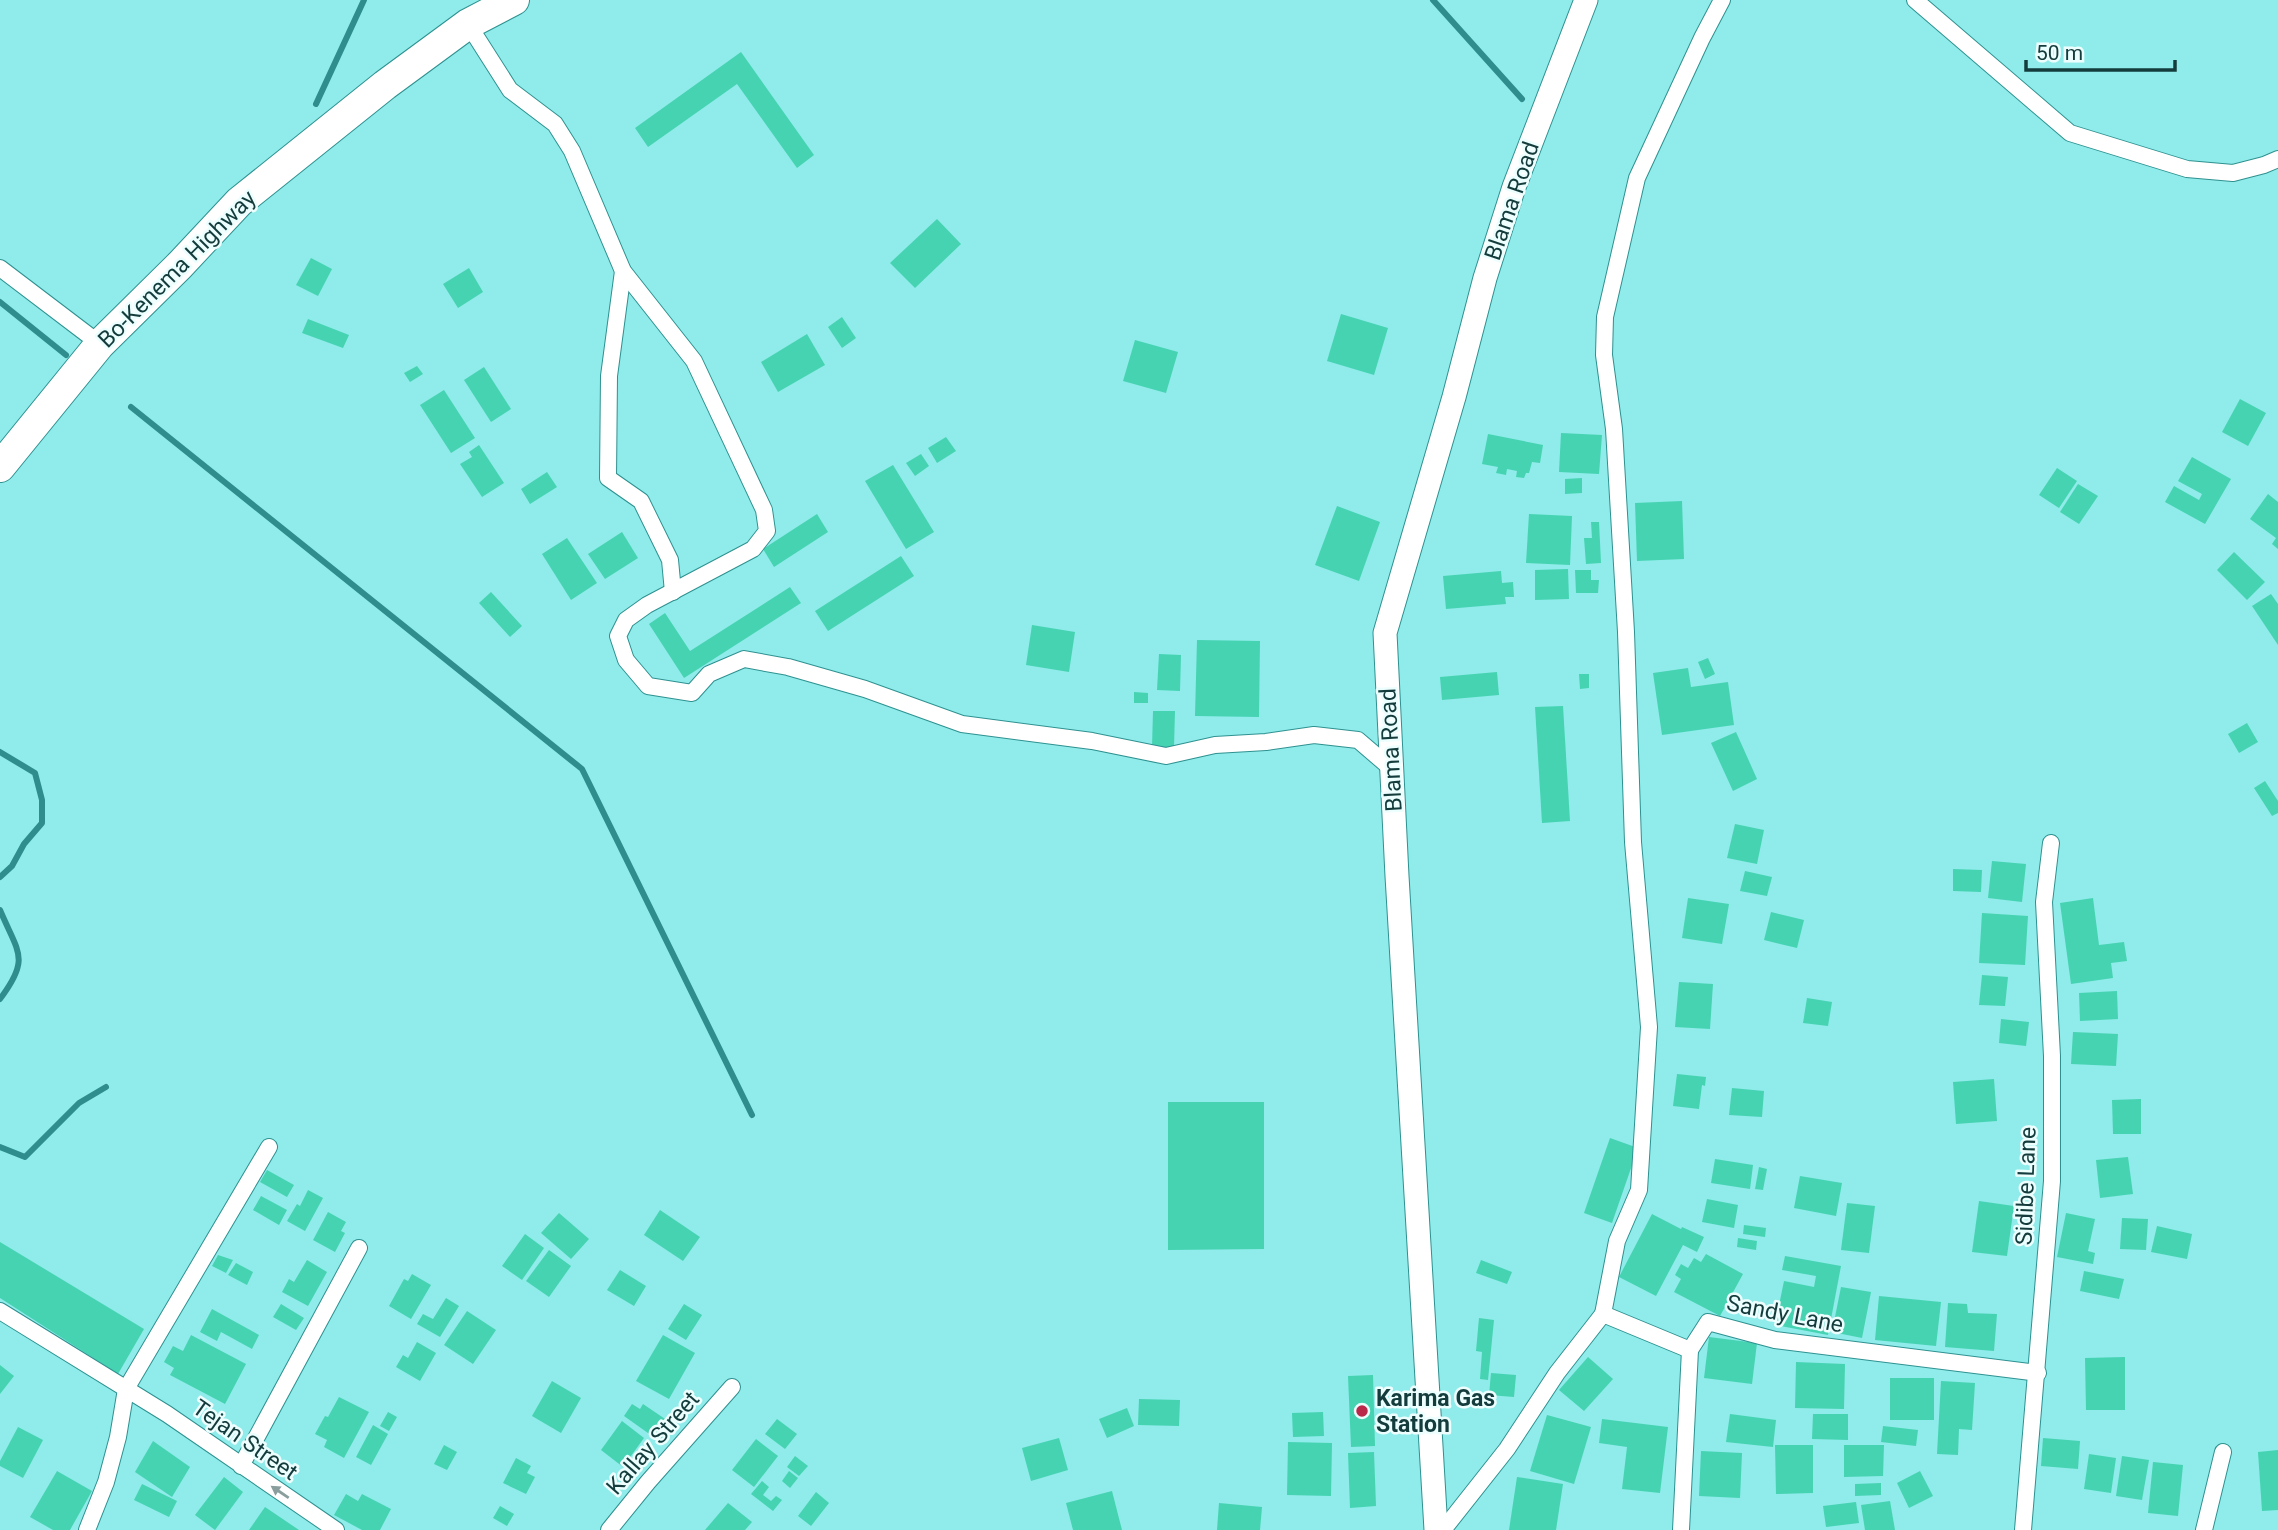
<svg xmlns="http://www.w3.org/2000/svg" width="2278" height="1530" font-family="Roboto,sans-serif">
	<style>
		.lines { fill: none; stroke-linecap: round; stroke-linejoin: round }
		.stream { stroke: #2f8e8d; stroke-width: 6 }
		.building { fill: #46d3b2 }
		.street-casing { stroke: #2e9190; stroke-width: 18 }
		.secondary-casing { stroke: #2e9190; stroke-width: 25 }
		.highway-casing { stroke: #2e9190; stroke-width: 32 }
		.street { stroke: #fff; stroke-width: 16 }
		.secondary { stroke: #fff; stroke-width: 23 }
		.highway { stroke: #fff; stroke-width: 30 }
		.oneway { fill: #8a9e9e }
		.poi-dot { fill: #ba2949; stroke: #edfefe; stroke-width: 2.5 }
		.labels { text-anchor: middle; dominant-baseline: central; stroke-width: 5; stroke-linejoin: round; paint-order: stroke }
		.street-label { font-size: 23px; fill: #143c3c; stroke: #edfefe }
		.poi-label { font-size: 23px; font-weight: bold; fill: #143c3c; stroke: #edfefe; text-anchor: start }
	</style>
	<rect width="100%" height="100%" fill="#8fecea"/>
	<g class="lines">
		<g class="stream">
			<path d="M1433,0l89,99"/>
			<path d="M316,104l48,-104"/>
			<path d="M0,302l66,53"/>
			<path d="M131,407l451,362 170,346"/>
			<path d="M0,752l35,21 7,27v23l-18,21 -12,22 -12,11"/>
			<path d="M0,910c18,43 31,48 0,89"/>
			<path d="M0,1147l25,10 54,-54 27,-16"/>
		</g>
	</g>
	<g class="building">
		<path d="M741,52l73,103 -17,13 -60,-84 -89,63 -13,-19z"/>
		<path d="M937,219l24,25 -46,44 -25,-25z"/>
		<path d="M311,258l21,11 -14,27 -22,-11z"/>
		<path d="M469,268l14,24 -25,16 -15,-24z"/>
		<path d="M1341,314l47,14 -14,47 -47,-14z"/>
		<path d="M842,317l14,21 -14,10 -14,-21z"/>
		<path d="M308,319l41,16 -6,13 -41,-15z"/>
		<path d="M807,334l18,31 -47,27 -17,-30z"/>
		<path d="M1135,340l43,12 -12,41 -43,-12z"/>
		<path d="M417,366l6,8 -13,8 -6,-9z"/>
		<path d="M484,367l27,42 -20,13 -27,-42z"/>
		<path d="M444,390l31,48 -24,15 -31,-48z"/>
		<path d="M2240,399l26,14 -18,33 -26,-14z"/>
		<path d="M1561,433l41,2 -3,39 -40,-2z"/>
		<path d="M1488,434l55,11 -3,18 -8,-1 -3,11h-3l-2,5 -8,-1 1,-6 -10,-2 -1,6 -10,-2 2,-6 -16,-3z"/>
		<path d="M946,437l10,14 -19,12 -9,-15z"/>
		<path d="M479,445l25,38 -22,14 -22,-33 12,-7 -3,-5z"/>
		<path d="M921,454l8,12 -14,10 -9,-13z"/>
		<path d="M2192,457l39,22 -26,45 -40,-22 9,-16 25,14 3,-6 -24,-13z"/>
		<path d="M893,465l41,67 -28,17 -41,-68z"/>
		<path d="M2057,468l20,13 -18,27 -20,-13z"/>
		<path d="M547,472l10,15 -27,17 -9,-15z"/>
		<path d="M1582,478v15l-17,1v-15z"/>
		<path d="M2078,484l20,12 -19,28 -19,-12z"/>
		<path d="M2268,494l10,8v47l-6,-5 4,-6 -26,-19z"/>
		<path d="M1682,501l2,58 -47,2 -2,-58z"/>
		<path d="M1337,506l43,16 -21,59 -44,-16z"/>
		<path d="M817,514l11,18 -54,35 -11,-18z"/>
		<path d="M1529,514l43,2 -2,49 -44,-2z"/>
		<path d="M1591,522h8l2,41 -15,1 -2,-26h8z"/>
		<path d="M622,532l16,26 -33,21 -17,-25z"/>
		<path d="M567,538l30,45 -26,17 -29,-46z"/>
		<path d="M2234,552l31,30 -18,18 -30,-30z"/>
		<path d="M901,556l13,20 -86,55 -13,-20z"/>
		<path d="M1568,569l1,30 -34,1v-30z"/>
		<path d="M1575,570h16v10h8l-1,13h-22z"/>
		<path d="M1501,571l1,12 11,-1 1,15h-9l1,7 -60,5 -3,-33z"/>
		<path d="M790,587l11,16 -117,75 -35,-54 16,-11 25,38z"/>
		<path d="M491,592l31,34 -12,11 -31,-34z"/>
		<path d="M2271,594l7,10v41l-26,-39z"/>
		<path d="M1032,625l43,7 -6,40 -43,-7z"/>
		<path d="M1197,640l63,1 -1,76 -64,-1z"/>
		<path d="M1159,654l22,1 -1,36 -23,-1z"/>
		<path d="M1708,658l7,16 -10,5 -7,-17z"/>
		<path d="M1688,668l3,19 37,-5 6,43 -72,10 -9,-62z"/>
		<path d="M1497,672l2,23 -57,5 -2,-23z"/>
		<path d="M1579,674h10v14l-9,1z"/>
		<path d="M1134,692l14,1v10h-14z"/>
		<path d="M1563,706l7,115 -28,2 -7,-116z"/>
		<path d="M1153,711h22l-1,36h-22z"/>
		<path d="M2247,723l11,19 -19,11 -11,-19z"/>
		<path d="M1736,732l21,47 -24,12 -22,-48z"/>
		<path d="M2265,781l13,20v12l-6,3 -18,-28z"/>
		<path d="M1735,824l29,6 -7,34 -30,-6z"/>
		<path d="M1992,861l34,3 -4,38 -34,-4z"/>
		<path d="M1953,869l29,1 -1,22 -28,-1z"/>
		<path d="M1745,871l27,6 -5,19 -27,-5z"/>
		<path d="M1688,898l41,6 -7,40 -40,-6z"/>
		<path d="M2093,898l6,47 25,-3 3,19 -16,2 2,15 -42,6 -11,-81z"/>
		<path d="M1771,912l33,8 -7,28 -33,-8z"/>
		<path d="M1982,913l46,3 -3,49 -46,-2z"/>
		<path d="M1982,975l26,2 -3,29 -26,-1z"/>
		<path d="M1679,982l34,2 -3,45 -35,-2z"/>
		<path d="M2117,991l1,28 -38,2 -1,-28z"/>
		<path d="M1807,998l25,4 -4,24 -25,-3z"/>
		<path d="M2001,1019l28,3 -3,24 -27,-3z"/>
		<path d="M2073,1032l45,2 -2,32 -45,-2z"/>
		<path d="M1677,1074l29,3 -1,9 -3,-1 -3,24 -26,-3z"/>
		<path d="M1994,1079l3,42 -41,3 -3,-42z"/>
		<path d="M1732,1088l32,3 -2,26 -33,-2z"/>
		<path d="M2141,1099v35h-28l-1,-34z"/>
		<path d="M1168,1102h96v147l-96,1z"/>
		<path d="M1610,1138l28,10 -26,75 -28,-10z"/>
		<path d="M2128,1157l5,37 -33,4 -4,-38z"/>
		<path d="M1715,1159l38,6 -3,24 -39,-6z"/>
		<path d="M1759,1167l8,2 -4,21 -8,-1z"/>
		<path d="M267,1170l27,15 -7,12 -27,-15z"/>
		<path d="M1800,1176l42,7 -6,33 -42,-8z"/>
		<path d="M308,1190l15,8 -18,33 -18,-10 10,-17 3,2z"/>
		<path d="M261,1196l26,14 -8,15 -26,-15z"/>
		<path d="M1707,1199l31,6 -4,23 -32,-6z"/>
		<path d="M1979,1201l35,5 -7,50 -35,-4z"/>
		<path d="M1847,1203l28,3 -6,47 -28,-3z"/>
		<path d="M660,1210l40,27 -17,24 -39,-26z"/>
		<path d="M328,1212l18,10 -5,9 4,2 -10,19 -22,-12z"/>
		<path d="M559,1213l30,26 -18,20 -30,-26z"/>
		<path d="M2066,1213l29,6 -7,32 7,2 -2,11 -36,-7z"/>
		<path d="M1652,1214l29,15 1,-2 22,10 -7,15 -14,-7 -27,51 -37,-19z"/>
		<path d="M2122,1218l26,1 -2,31 -26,-1z"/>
		<path d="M1744,1225l22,3 -1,9 -22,-3z"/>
		<path d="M2157,1226l35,8 -5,25 -36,-7z"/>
		<path d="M525,1234l19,14 -22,32 -20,-14z"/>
		<path d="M1738,1238l19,3 -1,9 -19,-3z"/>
		<path d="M0,1242l144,87 -26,45 -118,-76z"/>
		<path d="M549,1250l22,16 -22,31 -23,-16z"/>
		<path d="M1706,1254l37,20 -23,42 -46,-24 7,-13 -6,-4 6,-11 7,4 6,-10 7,4z"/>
		<path d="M218,1255l15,5 -7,13 -14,-7z"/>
		<path d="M1785,1256l56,10 -13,69 -53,-10 9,-44 30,6 2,-11 -34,-6z"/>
		<path d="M307,1260l20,12 -19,34 -26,-14 7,-13 5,3z"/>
		<path d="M1481,1260l31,12 -5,12 -31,-11z"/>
		<path d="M236,1263l17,9 -6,13 -19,-10z"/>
		<path d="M620,1270l26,16 -12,20 -27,-16z"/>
		<path d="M2084,1271l40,8 -5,20 -39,-8z"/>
		<path d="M412,1274l19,11 -20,34 -22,-13 15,-27 4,2z"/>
		<path d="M1841,1287l30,5 -9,46 -30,-6z"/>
		<path d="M1879,1296l62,6 -5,44 -61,-6z"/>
		<path d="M446,1298l13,8 -19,31 -23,-13 6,-10 10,5z"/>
		<path d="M1948,1303l19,1 1,9 29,1 -3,37 -49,-4z"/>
		<path d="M281,1304l23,14 -8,12 -23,-13z"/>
		<path d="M684,1304l18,11 -16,25 -18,-11z"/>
		<path d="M212,1309l47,26 -7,14 -31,-17 -4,9 -17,-9z"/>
		<path d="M467,1311l29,19 -23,34 -29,-19z"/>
		<path d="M1479,1318l15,2 -6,60 -8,-1 2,-27 -6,-1z"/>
		<path d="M191,1335l55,29 -21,40 -55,-29 4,-7 -10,-6 9,-16 10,5z"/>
		<path d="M663,1335l32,18 -26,46 -33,-18z"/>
		<path d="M1709,1337l48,6 -5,41 -48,-6z"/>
		<path d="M417,1342l19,11 -16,28 -24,-14 7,-12 5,3z"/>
		<path d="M1588,1357l25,22 -29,32 -25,-21z"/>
		<path d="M2125,1357v53h-39l-1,-52z"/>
		<path d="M1796,1362l49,2 -1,45 -49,-1z"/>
		<path d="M0,1365l14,11 -14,18z"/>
		<path d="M1491,1373l25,2 -2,22 -25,-2z"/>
		<path d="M1373,1375l2,71 -24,1 -3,-71z"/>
		<rect x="1890" y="1378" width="44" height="42"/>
		<path d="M552,1381l29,17 -20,35 -29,-17z"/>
		<path d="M1941,1381l34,2 -3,47 -13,-1 -1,26 -21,-1z"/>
		<path d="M339,1397l30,15 -25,46 -20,-11 3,-7 -12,-6 10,-18 3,1z"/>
		<path d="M1139,1399l41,1 -1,26 -41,-1z"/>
		<path d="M632,1404l8,5 3,-5 31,21 -12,18 -38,-27z"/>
		<path d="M1127,1408l7,18 -27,12 -8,-19z"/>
		<path d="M388,1412l9,5 -8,14 -9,-5z"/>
		<path d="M1323,1412l1,24 -31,1 -1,-24z"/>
		<path d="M1730,1414l46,6 -3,27 -47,-5z"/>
		<path d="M1813,1414h35v26l-36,-1z"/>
		<path d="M1547,1415l44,12 -17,57 -44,-13z"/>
		<path d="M777,1419l20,15 -12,15 -20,-15z"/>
		<path d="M1602,1419l66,8 -8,66 -38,-4 5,-42 -28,-4z"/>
		<path d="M622,1421l22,17 -21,29 -22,-17z"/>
		<path d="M373,1425l15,9 -17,31 -15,-8z"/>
		<path d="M1883,1426l35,4 -2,16 -35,-4z"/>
		<path d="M18,1427l25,13 -20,38 -23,-12v-5z"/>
		<path d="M1059,1438l9,32 -37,11 -9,-33z"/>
		<path d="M2043,1438l37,3 -2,28 -37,-3z"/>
		<path d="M756,1439l22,17 -24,31 -22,-17z"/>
		<path d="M153,1441l37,26 -18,30 -37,-25z"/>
		<path d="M1288,1442l44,1 -1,53 -44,-1z"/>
		<path d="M444,1445l13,7 -10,18 -13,-6z"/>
		<path d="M1775,1445h38v48l-37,1z"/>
		<path d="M1844,1445h40l-1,31 -39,1z"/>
		<path d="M2278,1450v60l-16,1 -4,-59z"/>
		<path d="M1701,1451l41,2 -2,45 -41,-2z"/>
		<path d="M1374,1452l2,54 -26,2 -2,-55z"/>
		<path d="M2089,1454l27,4 -5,35 -27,-4z"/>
		<path d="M795,1456l13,10 -9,10 -12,-9z"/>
		<path d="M2122,1456l27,4 -7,40 -26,-4z"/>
		<path d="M516,1458l15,8 -4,7 8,4 -9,17 -23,-11z"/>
		<path d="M2153,1462l30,3 -5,51 -30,-3z"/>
		<path d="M57,1471l35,20 -22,39h-17l-23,-13z"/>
		<path d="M789,1471l9,7 -8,10 -8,-7z"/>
		<path d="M1920,1471l13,25 -24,12 -12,-25z"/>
		<path d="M224,1477l19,15 -28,38 -20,-15z"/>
		<path d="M1517,1477l46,7 -7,46h-47z"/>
		<path d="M762,1481l7,6 -6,8 8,6 5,-5 6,4 -9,11 -22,-17z"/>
		<path d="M1881,1483v12l-26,1v-12z"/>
		<path d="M142,1484l35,17 -8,16 -35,-17z"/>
		<path d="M1112,1491l10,39h-49l-7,-27z"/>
		<path d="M816,1492l13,11 -18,23 -13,-10z"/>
		<path d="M346,1494l12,7 4,-7 29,15 -11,21h-18l-28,-15z"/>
		<path d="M1890,1501l5,29h-30l-4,-25z"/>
		<path d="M1856,1502l3,21 -33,4 -3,-21z"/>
		<path d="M728,1503l24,19 -7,8h-40z"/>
		<path d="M1219,1503l43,4 -2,23h-43z"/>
		<path d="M500,1506l14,8 -7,12 -14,-8z"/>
		<path d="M265,1507l34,23h-50z"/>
	</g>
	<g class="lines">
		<defs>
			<g id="street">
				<path d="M1915,0l155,133 117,36 46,4 31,-8 14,-6"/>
				<path d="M468,24l42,66 45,34 17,27 51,120 71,90 70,149 3,21 -14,18 -106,56 -21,15 -8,16 8,24 22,26 44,7 17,-19 35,-15 44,8 77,22 97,35 130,17 74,15 49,-11 51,-3 48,-7 44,5 35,30"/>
				<path d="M0,268l100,76"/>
				<path d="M623,271l-14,105 -1,102 33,23 29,59 3,32"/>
				<path d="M0,1311l167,103 169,116"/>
				<path d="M1603,1314l14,-73 22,-51 10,-163 -16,-185 -7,-210 -12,-203 -10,-74 1,-38 32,-139 65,-140 20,-38"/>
				<path d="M241,1466l118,-218"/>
				<path d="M87,1530l19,-48 12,-45 8,-48 143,-242"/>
				<path d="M609,1530l39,-48 84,-95"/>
				<path d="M1443,1530l64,-81 50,-76 46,-59 87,36 18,-28 67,18 263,33"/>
				<path d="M1681,1530l9,-180"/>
				<path d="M2023,1530l29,-349v-125l-8,-154 7,-59"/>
				<path d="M2204,1530l19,-78"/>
			</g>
			<path id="secondary" d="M1436,1530l-39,-654 -12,-243 69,-236 31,-119 29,-91 72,-187"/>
			<path id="highway" d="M0,467l100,-123 80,-79 59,-63 146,-117 83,-61 46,-24"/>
		</defs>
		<use href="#street" class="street-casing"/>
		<use href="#secondary" class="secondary-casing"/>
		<use href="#highway" class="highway-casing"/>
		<use href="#street" class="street"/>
		<use href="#secondary" class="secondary"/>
		<use href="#highway" class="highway"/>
	</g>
	<defs><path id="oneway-solid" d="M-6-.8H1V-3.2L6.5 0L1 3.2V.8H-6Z" transform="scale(1.75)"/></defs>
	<use class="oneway" href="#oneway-solid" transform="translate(280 1492) rotate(-146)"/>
	<circle class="poi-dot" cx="1362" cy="1411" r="7"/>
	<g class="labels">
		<g class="street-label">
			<text transform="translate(1512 201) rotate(-71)">Blama Road</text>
			<text transform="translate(177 269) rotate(-45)">Bo-Kenema Highway</text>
			<text transform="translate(1391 750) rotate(-93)">Blama Road</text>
			<text transform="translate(2026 1186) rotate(-88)">Sidibe Lane</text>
			<text transform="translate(1785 1314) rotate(11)">Sandy Lane</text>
			<text transform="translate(245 1440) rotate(35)">Tejan Street</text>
			<text transform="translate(653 1443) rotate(-49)">Kallay Street</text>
		</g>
		<g class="poi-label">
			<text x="1376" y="1398">Karima Gas<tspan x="1376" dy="26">Station</tspan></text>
		</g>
	</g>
	<path d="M2026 60v10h149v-10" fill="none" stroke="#143c3c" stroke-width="3.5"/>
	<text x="2036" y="60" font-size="21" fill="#143c3c" stroke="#edfefe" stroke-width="5" paint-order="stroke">50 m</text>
</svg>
